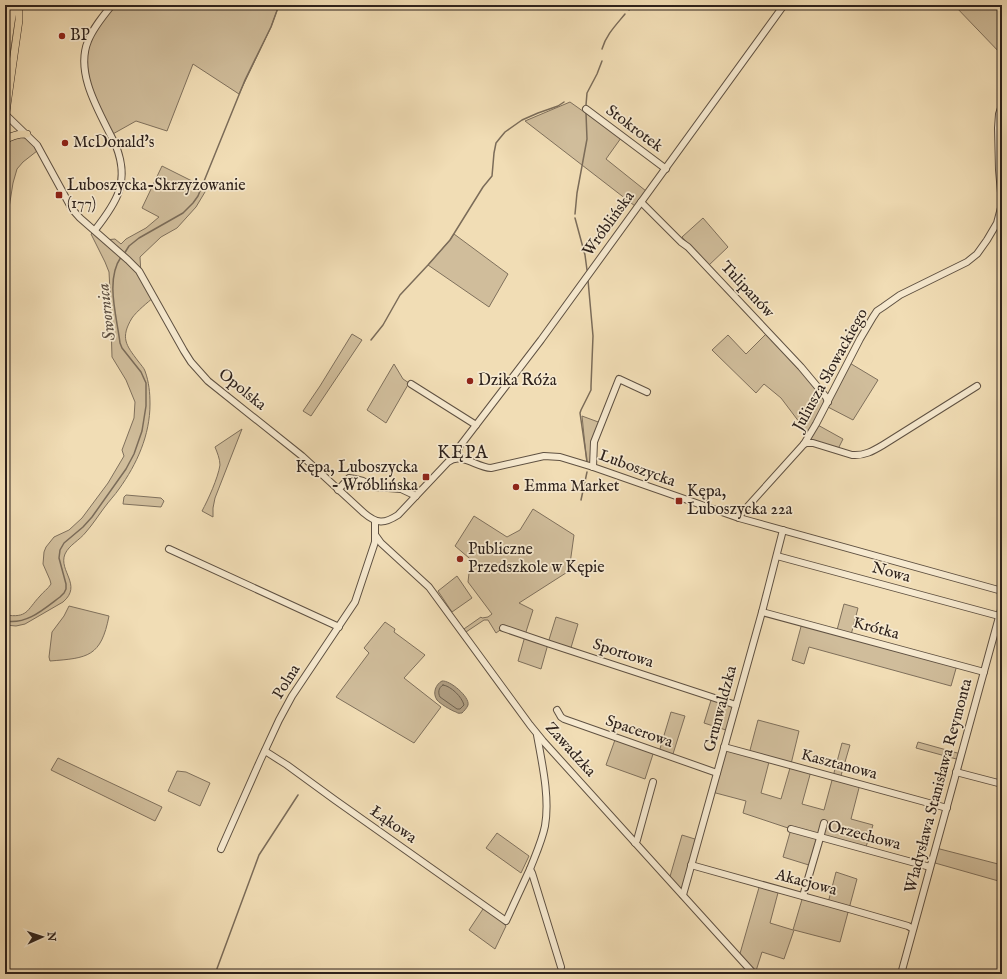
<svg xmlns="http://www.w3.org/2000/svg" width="1007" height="979" font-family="'IM FELL English',serif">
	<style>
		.green { fill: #d0bd9b; stroke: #7f705c }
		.water { fill: #af9d81; stroke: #7b6c59 }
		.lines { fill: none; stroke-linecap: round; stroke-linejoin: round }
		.shore { stroke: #6e604e; stroke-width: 1 }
		.stream { stroke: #7b6c59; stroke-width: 1.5 }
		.minor-casing { stroke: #5f5142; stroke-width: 8 }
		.major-casing { stroke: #2e221c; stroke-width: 8 }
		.minor { stroke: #f6e9cf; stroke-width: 6 }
		.major { stroke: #f1ddb5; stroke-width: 7 }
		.poi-dot { fill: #8f2418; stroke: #f6e9cf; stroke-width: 1.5 }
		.labels { text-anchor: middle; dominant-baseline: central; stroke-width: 3.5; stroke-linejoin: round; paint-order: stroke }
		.poi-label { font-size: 16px; fill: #2e221c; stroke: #f6e9cf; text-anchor: start }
		.street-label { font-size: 16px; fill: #2e221c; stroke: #f6e9cf }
		.water-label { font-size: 17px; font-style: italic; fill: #5b4d3f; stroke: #f6e9cf }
		.quarter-label { font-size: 18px; letter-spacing: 1px; fill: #2e221c; stroke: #f6e9cf }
	</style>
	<rect width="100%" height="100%" fill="#f1ddb5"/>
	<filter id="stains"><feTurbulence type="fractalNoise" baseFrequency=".005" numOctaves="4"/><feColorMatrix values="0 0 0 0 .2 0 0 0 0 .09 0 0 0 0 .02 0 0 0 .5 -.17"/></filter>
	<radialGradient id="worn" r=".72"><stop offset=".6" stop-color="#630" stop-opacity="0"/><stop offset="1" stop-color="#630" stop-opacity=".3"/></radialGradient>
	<g class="green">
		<path d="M112,5h167l-8,22 -32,67 -46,-30 -26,67 -31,-10 -25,14 -23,-48 -2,-41z"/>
		<path d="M954,5h48v50z"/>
		<path d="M570,102l51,36 -15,21 40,32 -11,15 -110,-85z"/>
		<path d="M18,137l7,1 9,8 3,5 -14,11 -6,7 -4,14 -8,50v-79c1,-10 3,-14 13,-17z"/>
		<path d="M162,166l32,16 12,4 -1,6 -9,15 -19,21 -16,9 -21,20 1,17 13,23c-7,6 -17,14 -22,21 -12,20 -6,27 6,43 3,4 6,7 7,10 4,11 5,22 5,33 0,31 -13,60 -31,85 -4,6 -10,12 -15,19 -6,8 -11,16 -18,24 -6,8 -17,13 -21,22 -7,17 18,31 -2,48l-38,22 -9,2 -11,-1v-10c23,3 21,-4 35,-19 3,-4 8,-7 11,-12l-1,-4 -7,-16 1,-12 2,-5 8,-10 15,-7 13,-12 26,-35 16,-27 -2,-6 12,-32 1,-16 -9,-22 -14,-23 -2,-66 -1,-19 -4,-10 -14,-28 4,-4 10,10 10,-1 6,5 5,-5 20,-11 13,-11 -17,-9z"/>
		<path d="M703,218l25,29 -20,19 -26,-29z"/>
		<path d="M454,234l54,40 -19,33 -61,-42 22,-25z"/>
		<path d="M352,334l10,6 -51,76 -8,-5 17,-25z"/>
		<path d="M766,334l62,67 20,-39 30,18 -25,40 -27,-14 -10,18 27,15 -6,12 -27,-8 -1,-8 -28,-37 -17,-14 -8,9 -44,-43 16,-15 18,19z"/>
		<path d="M394,364l9,15 6,4 -23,40 -19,-13z"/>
		<path d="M582,416l19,7 -7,19 -1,25 -6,-2z"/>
		<path d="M242,429l-27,69 -2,10v9l-11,-6c6,-11 16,-33 18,-46 0,-6 -3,-13 -5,-18z"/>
		<path d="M126,495l35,3 3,3 -3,6 -38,-3 1,-7z"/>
		<path d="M533,509l41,26 -5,36 -50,32 14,7 -8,25 23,8 8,-26 22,7 -8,27 -22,-7 -7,25 -23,-8 7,-25 -22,-8 -7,5 -8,-13h-4l-21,14 -2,-3 20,-14 1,1 6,-1 4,-3 -24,-32 1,-9 7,-9 -21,-18 19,-30 33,21 13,-7z"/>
		<path d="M457,576l15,22 -20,14 -14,-21z"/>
		<path d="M844,604l14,4 -7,27 106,30 -6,21 -142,-39 -5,17 -12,-4 10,-37 35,7z"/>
		<path d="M69,606l40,10c-8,41 -21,42 -59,45l-1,-4 3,-25 12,-16z"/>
		<path d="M385,622l10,7 -1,3 31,23 -21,23 37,29 -27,36 -78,-46 33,-44 -5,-5z"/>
		<path d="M712,697l24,8 -7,26 -25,-8z"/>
		<path d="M671,712l14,4 -13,41 -13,-5z"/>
		<path d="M758,720l41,11 -8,33 -22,-2 -8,31 20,6 9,-31 21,3 -9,33 22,6 18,-67 8,2 -10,34 20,5 -9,35 22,6 -8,25 -45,-12 -8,28 -29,-9 8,-28 -48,-16 3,-12 -34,-9 12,-45 25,7z"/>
		<path d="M616,737l38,14 -9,28 -39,-14z"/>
		<path d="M918,742l43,12 -1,6 -44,-12z"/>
		<path d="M58,758l104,49 -7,14 -104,-51z"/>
		<path d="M177,771l9,1 24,11 -10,23 -32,-15z"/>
		<path d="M497,833l32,23 -8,17 -35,-25z"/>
		<path d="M682,835l16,5 -15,55 -14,-15z"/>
		<path d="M936,848l66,17v17l-67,-19z"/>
		<path d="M836,872l21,7 -17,63 -46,-12 -10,29 -22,-7 -7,22 -16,-17 21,-73 19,5 -9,34 23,7 10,-34 25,7z"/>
		<path d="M485,906l21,20 -11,23 -26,-19z"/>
	</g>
	<path class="water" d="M442,681c8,-1 28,16 26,24 -1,3 -4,6 -6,8 -3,0 -3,1 -6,-1 -4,-1 -17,-9 -19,-12 -5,-7 -1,-16 5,-19z"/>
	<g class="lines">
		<path class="shore" d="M443,685c8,1 19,12 21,20l-4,4h-3l-17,-12c-2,-4 -2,-9 3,-12z"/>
		<g class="stream">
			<path d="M629,10l4,-5"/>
			<path d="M602,49c4,-14 14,-24 23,-35"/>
			<path d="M586,105l1,-12 10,-19 5,-13"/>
			<path d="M575,214l2,-21 10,-54 -1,-26"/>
			<path d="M575,218l10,37 2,15"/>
			<path d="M124,254l5,-8 10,-8 44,-25 10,-10 5,-7 47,-116 26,-53 8,-22"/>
			<path d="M371,340l12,-15 17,-30 28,-30 22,-25 33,-53 9,-11 2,-23 2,-10 4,-5 5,-6 17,-12 16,-7 20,-7 6,-4"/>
			<path d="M587,461l-7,-48 1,-3 10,-20v-4l2,-50 -5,-56"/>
			<path d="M581,500l6,-28"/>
			<path d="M5,621c22,4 39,-12 55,-24l4,-4 2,-4v-5l-7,-26 1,-8 4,-7 19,-16 9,-10 34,-48 8,-15 8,-23 4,-25v-23l-5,-11 -19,-24 -2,-5c-3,-26 -15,-63 1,-86"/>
			<path d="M215,974l44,-119 39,-60"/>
		</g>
		<defs>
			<g id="minor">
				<path d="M586,109l80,60"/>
				<path d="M5,114l32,31 35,64 8,9 48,42 11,11 45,80 7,11 17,19 94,75 62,57c13,11 20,11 34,2l50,-53c13,-10 28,5 43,6l53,-12 16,1 33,10 146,51 263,73"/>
				<path d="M641,202l40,40 7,5 113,120 25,30 2,5"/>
				<path d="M95,230c22,-28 35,-48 21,-84 -14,-30 -42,-71 -28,-105 5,-13 15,-25 24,-36"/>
				<path d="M411,384l65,41"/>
				<path d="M804,444l3,-1h6l39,12c12,1 21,-4 31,-10l94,-59"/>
				<path d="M456,458l1,-5 3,-7 81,-106 243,-335"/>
				<path d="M593,467l1,-25 25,-63 28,13"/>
				<path d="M338,490l11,-12 6,1 8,2 12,6 26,2 15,7"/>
				<path d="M739,518l1,-3 64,-71 12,-20 44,-85 13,-22 4,-6 6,-4 17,-12 67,-33 10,-8 10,-14 10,-17 5,-19 -3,-34 -1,-42 1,-14 3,-9"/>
				<path d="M376,536l5,7 48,44 101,138 13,16 211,233"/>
				<path d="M169,549l170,78"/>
				<path d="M777,556l222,60"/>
				<path d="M762,612l222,60"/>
				<path d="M503,628l47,16 186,61"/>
				<path d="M557,710l4,7 3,2 153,54"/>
				<path d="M537,735c5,28 13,63 8,91 -3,15 -10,30 -15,43l2,4 29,94"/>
				<path d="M724,747l223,61"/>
				<path d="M265,751l22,14 48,35 171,121 24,-52"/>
				<path d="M956,772l46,12"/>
				<path d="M791,829l139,38"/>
				<path d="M635,843l2,-3 16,-58"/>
				<path d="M221,849l39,-88 19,-41 13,-24 63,-94 20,-60v-21"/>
				<path d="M691,865l158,44 59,17 5,3"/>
				<path d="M683,895l79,-283 21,-82"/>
				<path d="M803,896l17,-58 4,-15"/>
				<path d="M901,974l101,-368"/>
			</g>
			<g id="major">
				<path d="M5,62l7,-46 3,-11"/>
				<path d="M5,119l14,-99v-15"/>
				<path d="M5,141c6,-6 13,-7 22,-7"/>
			</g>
		</defs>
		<use href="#minor" class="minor-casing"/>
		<use href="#major" class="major-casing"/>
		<use href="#minor" class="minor"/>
		<use href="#major" class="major"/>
	</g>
	<g class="poi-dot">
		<circle cx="62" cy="36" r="4"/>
		<circle cx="65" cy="143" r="4"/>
		<rect x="55" y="191" width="8" height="8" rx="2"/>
		<circle cx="470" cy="381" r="4"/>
		<rect x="422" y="473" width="8" height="8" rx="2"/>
		<circle cx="516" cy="487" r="4"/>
		<rect x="675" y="497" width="8" height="8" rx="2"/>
		<circle cx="460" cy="559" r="4"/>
	</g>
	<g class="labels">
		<g class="poi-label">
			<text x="70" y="36">BP</text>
			<text x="73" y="143">McDonald's</text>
			<text x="67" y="186">Luboszycka-Skrzyżowanie<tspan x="67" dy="18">(177)</tspan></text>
			<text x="478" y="381">Dzika Róża</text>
			<text x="418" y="468" text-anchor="end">Kępa, Luboszycka<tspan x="418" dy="18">- Wróblińska</tspan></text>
			<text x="524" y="487">Emma Market</text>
			<text x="687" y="492">Kępa,<tspan x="687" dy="18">Luboszycka 22a</tspan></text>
			<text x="468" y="550">Publiczne<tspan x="468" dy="18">Przedszkole w Kępie</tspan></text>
		</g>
		<g class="street-label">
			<text transform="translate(634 129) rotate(37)">Stokrotek</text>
			<text transform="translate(609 224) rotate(-54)">Wróblińska</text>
			<text transform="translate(747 290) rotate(47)">Tulipanów</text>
			<text transform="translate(831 370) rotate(-61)">Juliusza Słowackiego</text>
			<text transform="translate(242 390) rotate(39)">Opolska</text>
			<text transform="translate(637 469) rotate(20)">Luboszycka</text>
			<text transform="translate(891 573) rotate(15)">Nowa</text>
			<text transform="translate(876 629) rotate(15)">Krótka</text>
			<text transform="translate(623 654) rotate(18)">Sportowa</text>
			<text transform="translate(287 682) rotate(-58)">Polna</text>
			<text transform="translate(721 709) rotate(-75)">Grunwaldzka</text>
			<text transform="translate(639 732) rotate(19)">Spacerowa</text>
			<text transform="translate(570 750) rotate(48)">Zawadzka</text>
			<text transform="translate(839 765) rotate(15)">Kasztanowa</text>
			<text transform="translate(939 786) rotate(-75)">Władysława Stanisława Reymonta</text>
			<text transform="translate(393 825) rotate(35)">Łąkowa</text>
			<text transform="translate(864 836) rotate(15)">Orzechowa</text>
			<text transform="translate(806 883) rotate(15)">Akacjowa</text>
		</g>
		<g class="water-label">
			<text transform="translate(107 312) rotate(-97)">Swornica</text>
		</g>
		<g class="quarter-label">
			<text x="463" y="453">KĘPA</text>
		</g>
	</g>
	<rect width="1007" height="979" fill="none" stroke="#f1ddb5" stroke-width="20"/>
	<rect x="6" y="6" width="995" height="967" fill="none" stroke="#2e221c" stroke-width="2"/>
	<rect x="10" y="10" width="987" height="959" fill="none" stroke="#2e221c"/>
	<g transform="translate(42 937) rotate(87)" stroke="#f6e9cf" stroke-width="3" paint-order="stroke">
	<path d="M0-3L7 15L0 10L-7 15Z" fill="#2e221c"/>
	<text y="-6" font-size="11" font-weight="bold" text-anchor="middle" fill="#2e221c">N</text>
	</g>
	<rect width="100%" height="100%" filter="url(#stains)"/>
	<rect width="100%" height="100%" fill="url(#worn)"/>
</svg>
